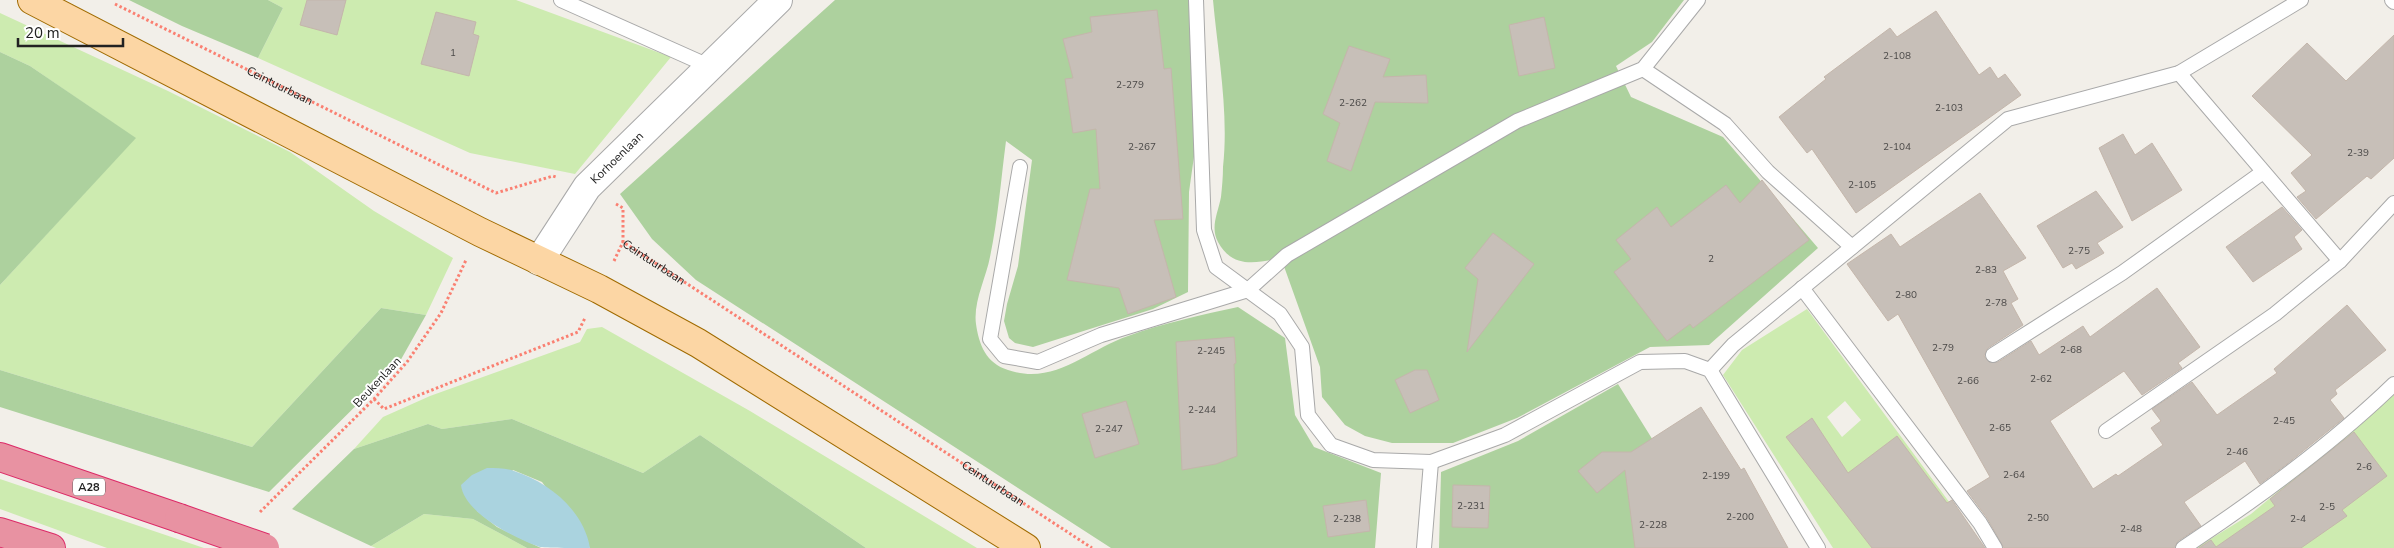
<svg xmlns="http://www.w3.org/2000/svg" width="2394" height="548" font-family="'Nunito Sans',sans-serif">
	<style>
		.grass { fill: #cdebb0; fill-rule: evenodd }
		.forest { fill: #add19e }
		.water { fill: #aad3df }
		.building { fill: #c7bfb8; stroke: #c4b6ab }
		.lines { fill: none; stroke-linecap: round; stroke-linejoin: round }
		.lane-casing { stroke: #a9a9a9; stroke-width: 16 }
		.street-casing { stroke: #a9a9a9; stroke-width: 30 }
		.primary-casing { stroke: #a06b00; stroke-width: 30 }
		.highway-casing { stroke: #dc2a67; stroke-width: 30 }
		.path { stroke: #fa8072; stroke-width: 3; stroke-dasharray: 2.5 2.5; stroke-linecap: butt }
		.lane { stroke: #fff; stroke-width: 14 }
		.street { stroke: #fff; stroke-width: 28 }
		.primary { stroke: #fcd6a4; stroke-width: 28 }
		.highway { stroke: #e892a2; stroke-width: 28 }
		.highway-bridge-casing { stroke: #dc2a67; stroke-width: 30; stroke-linecap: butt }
		.highway-bridge { stroke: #e892a2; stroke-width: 28 }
		.labels { text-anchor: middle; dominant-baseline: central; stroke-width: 4; stroke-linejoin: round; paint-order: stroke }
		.number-label { font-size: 10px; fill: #4b4948 }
		.shield { fill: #fff; stroke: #646464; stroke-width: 1 }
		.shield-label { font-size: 11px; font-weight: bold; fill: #222 }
		.street-label { font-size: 12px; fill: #222; stroke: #fff }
	</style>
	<rect width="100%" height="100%" fill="#f2efe9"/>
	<g class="grass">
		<path d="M268,0h248l155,57 -96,117 -105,-21 -212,-95 25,-50z"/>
		<path d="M0,13l168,78 122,61 84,59 79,47 -27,57 -45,-7 -129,139 -252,-77v-85l135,-147 -105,-72 -30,-14z"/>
		<path d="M1807,309l176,239h-150l-110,-173 19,-25zM1845,401l16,19 -19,17 -15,-20z"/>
		<path d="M602,327l148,84 227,137h-111l-166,-113 -57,38 -131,-54 -70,10 -14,-5 -74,25 29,-32 47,-21 150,-54 7,-13z"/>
		<path d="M2394,394v154h-198l55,-34z"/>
		<path d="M0,479l204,69h-97l-107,-39z"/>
		<path d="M424,514l49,5 54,29h-151l-5,-2z"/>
	</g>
	<g class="forest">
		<path d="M129,0h139l15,8 -25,50 -76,-32z"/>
		<path d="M835,0h354l7,142 -7,50 -1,100 -35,17 -120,38 -18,-4 -6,-5 -5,-17 3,-17 11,-38 14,-106 -26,-19c-5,38 -8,78 -16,116 -4,21 -17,45 -14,67 3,21 10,39 32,46 47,16 79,-20 120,-34 36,-13 73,-21 110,-29l47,31 10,77 19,32 67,26 -6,75h-264l-415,-268 -44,-41 -32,-45z"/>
		<path d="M1213,0h471l-32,42 -36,24 15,31 92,40 95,111 -109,97 -59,2 -133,71 -64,25h-61l-27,-7 -20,-11 -23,-28 -2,-30 -39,-109c-25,5 -48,11 -63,-16 -8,-15 0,-29 3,-45 1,-10 2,-20 2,-30 6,-55 -5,-112 -10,-167z"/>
		<path d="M0,52l30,14 106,72 -136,147z"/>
		<path d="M381,308l45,7 -27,48 -130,129 -269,-85v-37l252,77z"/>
		<path d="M1618,384l102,164h-281l2,-76 77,-31z"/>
		<path d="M512,419l131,54 57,-38 166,113h-276l-48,-66 -29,-12 -36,41 20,16 44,21h-14l-54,-29 -49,-5 -53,32 -79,-37 62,-60 74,-25 14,5z"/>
	</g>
	<path class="water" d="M487,468c9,0 19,0 27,3 35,11 70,40 76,77 -13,0 -39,0 -50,-1 -24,-8 -76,-34 -79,-62l11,-10z"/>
	<g class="building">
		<path d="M307,0h39l-9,35 -37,-10z"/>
		<path d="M1157,10l7,59 7,-1 12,151 -29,1 22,77 -48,17 -9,-26 -52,-8 23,-91h10l-4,-60 -23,4 -8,-54 8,-1 -10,-39 29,-7 -2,-15z"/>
		<path d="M1936,11l43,64 11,-8 8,12 7,-5 16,21 -165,118 -44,-64 -5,4 -28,-36 47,-38 -2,-2 66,-49 7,9z"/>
		<path d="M436,12l40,10 -3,12 6,2 -10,40 -48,-12z"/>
		<path d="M1544,17l11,51 -36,8 -10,-51z"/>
		<path d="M2394,35v123l-23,21 -4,-3 -51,43 -19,-22 9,-6 -15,-18 21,-18 -60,-59 55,-53 39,38z"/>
		<path d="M1349,46l41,13 -7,18 43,-2 2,28 -53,-1 -24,69 -24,-10 13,-38 -17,-9z"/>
		<path d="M2123,134l12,21 17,-12 30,47 -50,31 -33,-73z"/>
		<path d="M1762,180l47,60 -116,88 -3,-4 -23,17 -53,-69 17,-13 -15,-19 41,-33 14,20 55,-42 14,18z"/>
		<path d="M2096,191l27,36 -26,16 7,10 -28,16 -4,-6 -9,5 -26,-42z"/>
		<path d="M1980,193l46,65 -23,13 15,28 -7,4 12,22 -35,23 -4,8 5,6h9l33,-21 8,14 44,-29 7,11 67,-49 43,59 -22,16 4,5 -40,27 -18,-24 -74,50 43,68 23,-15 2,2 45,-31 -12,-17 10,-7 -9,-12 40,-27 25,33 60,-42 -3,-4 73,-64 39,45 -51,40 2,4 -7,6 14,18 -57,46 -27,20 -15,-23 -61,41 17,24 -23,15 -4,7h-170l-17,-30 -20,-27 23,-14 -92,-163 -10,7 -41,-57 44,-30 9,13z"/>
		<path d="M2282,207l20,23 -8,7 8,12 -49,33 -27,-35z"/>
		<path d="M1493,233l41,31 -67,88 11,-73 -13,-11z"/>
		<path d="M1234,337l2,26 -2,1 3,92 -21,8 -34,6 -6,-128z"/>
		<path d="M1415,370h12l12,30 -29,13 -15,-33z"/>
		<path d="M1126,401l13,43 -44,14 -13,-44z"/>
		<path d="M1701,407l40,63 3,-2 44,80h-153l-10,-78 -28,23 -19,-22 24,-19h29z"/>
		<path d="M1812,418l36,55 49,-37 50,67 5,-3 33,48h-113l-86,-111z"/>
		<path d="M2354,432l33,44 -45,34 5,6 -46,32h-102l12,-8 5,7 59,-41 -5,-7z"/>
		<path d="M1453,485l37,1 -2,42 -36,-1z"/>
		<path d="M1366,500l4,31 -42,6 -5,-31z"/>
	</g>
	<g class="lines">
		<defs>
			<g id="lane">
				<path d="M561,0l150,67"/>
				<path d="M1196,0l8,230 12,37 64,47 22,33 6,68 23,30 42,15 58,2 -7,86"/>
				<path d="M2392,0l2,2"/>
				<path d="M1643,69l82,55 43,48 84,75"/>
				<path d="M2179,73l161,188"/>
				<path d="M1020,167l-30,172 14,17 34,6 63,-27 147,-45 39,-35 230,-134 126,-52 55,-69"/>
				<path d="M1802,288l178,235 15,25"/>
				<path d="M1993,355l129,-82 141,-101"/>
				<path d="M1710,370l23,-25 275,-226 171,-46 122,-73"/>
				<path d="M2106,431l169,-117 65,-53 54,-58"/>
				<path d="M1431,462l74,-27 135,-73 45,-1 25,9 108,178"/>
				<path d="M2183,548c74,-49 147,-102 211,-164"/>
			</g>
			<g id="street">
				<path id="s3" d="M539,261l48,-74 191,-187"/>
			</g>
			<path id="primary" d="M32,0l448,232 119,57 99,54 328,205"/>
			<g id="highway">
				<path d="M0,457l179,61"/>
				<path d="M0,532l51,16"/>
			</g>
		</defs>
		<use href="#lane" class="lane-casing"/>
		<use href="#street" class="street-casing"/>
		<use href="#primary" class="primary-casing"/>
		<use href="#highway" class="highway-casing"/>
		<g class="path">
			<path id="s1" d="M115,4l381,189 57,-17 3,1"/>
			<path id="s2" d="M616,204l7,4v34l469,306"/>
			<path d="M614,261l9,-19"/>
			<path d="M374,399l10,10 194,-77 7,-14"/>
			<path d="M260,512l114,-113 33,-37 34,-49 25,-53"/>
		</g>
		<use href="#lane" class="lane"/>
		<use href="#street" class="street"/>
		<use href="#primary" class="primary"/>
		<use href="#highway" class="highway"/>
		<defs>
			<path id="highway-bridge" d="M179,518l86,30"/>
		</defs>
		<use href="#highway-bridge" class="highway-bridge-casing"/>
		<use href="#highway-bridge" class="highway-bridge"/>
	</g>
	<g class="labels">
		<g class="number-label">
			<text x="453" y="53">1</text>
			<text x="1897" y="56">2-108</text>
			<text x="1130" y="85">2-279</text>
			<text x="1353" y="103">2-262</text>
			<text x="1949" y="108">2-103</text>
			<text x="1142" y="147">2-267</text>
			<text x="1897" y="147">2-104</text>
			<text x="2358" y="153">2-39</text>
			<text x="1862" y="185">2-105</text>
			<text x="2079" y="251">2-75</text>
			<text x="1711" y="259">2</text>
			<text x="1986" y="270">2-83</text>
			<text x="1906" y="295">2-80</text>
			<text x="1996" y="303">2-78</text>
			<text x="1943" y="348">2-79</text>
			<text x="2071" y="350">2-68</text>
			<text x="1211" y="351">2-245</text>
			<text x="2041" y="379">2-62</text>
			<text x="1968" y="381">2-66</text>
			<text x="1202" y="410">2-244</text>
			<text x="2284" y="421">2-45</text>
			<text x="2000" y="428">2-65</text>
			<text x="1109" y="429">2-247</text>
			<text x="2237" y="452">2-46</text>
			<text x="2364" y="467">2-6</text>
			<text x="2014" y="475">2-64</text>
			<text x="1716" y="476">2-199</text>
			<text x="1471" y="506">2-231</text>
			<text x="2327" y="507">2-5</text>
			<text x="1740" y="517">2-200</text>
			<text x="2038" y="518">2-50</text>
			<text x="1347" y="519">2-238</text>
			<text x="2298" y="519">2-4</text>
			<text x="1653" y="525">2-228</text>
			<text x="2131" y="529">2-48</text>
		</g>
		<rect class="shield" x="73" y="478.5" width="32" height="17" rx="4"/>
		<g class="shield-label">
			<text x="89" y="487">A28</text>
		</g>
		<g class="street-label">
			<text stroke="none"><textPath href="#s1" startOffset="184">Ceintuurbaan</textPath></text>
			<text stroke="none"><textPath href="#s3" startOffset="130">Korhoenlaan</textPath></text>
			<text stroke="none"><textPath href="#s2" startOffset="79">Ceintuurbaan</textPath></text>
			<text transform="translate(377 382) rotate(-47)">Beukenlaan</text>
			<text stroke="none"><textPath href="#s2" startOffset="484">Ceintuurbaan</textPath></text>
		</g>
	</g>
	<path d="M18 38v8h105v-8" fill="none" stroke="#222222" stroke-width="2.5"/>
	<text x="25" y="38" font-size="15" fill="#222222" stroke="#ffffff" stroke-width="4" paint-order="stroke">20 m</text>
</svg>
